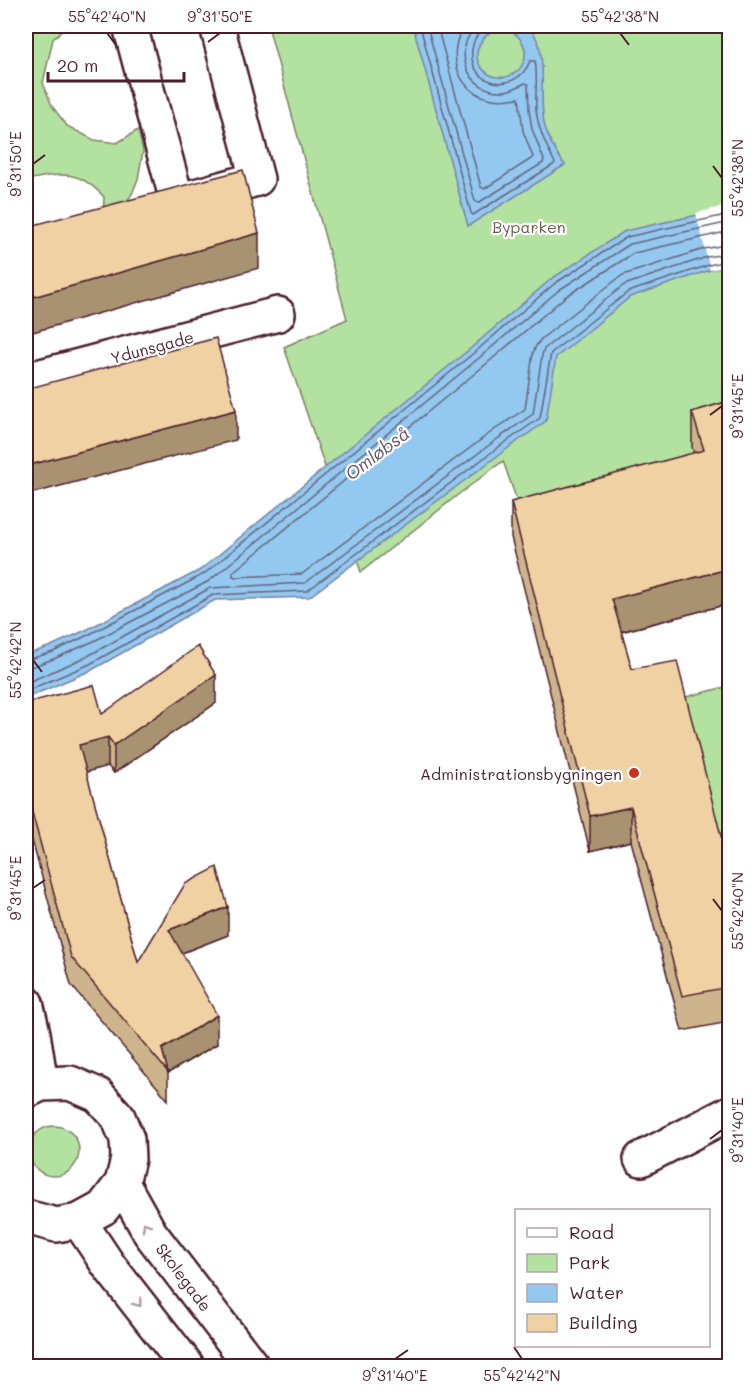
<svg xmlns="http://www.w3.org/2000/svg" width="755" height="1392" font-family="Mali,sans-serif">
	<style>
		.green { fill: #b3e1a0; stroke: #7e8066; stroke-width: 1.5 }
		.water { fill: #93c8f1; stroke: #7684a2; stroke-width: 1.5; fill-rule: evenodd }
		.pier { fill: #fff }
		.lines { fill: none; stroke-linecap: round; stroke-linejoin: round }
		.shore { stroke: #67637a; stroke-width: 1.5 }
		.minor-casing { stroke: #4a1f2b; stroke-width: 38 }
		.minor { stroke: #fff; stroke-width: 33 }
		.wall { fill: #ceb48c; stroke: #4a1f2b; stroke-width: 1.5 }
		.shaded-wall { fill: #a89272; stroke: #4a1f2b; stroke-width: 1.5 }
		.building { fill: #f0d1a3; stroke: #4a1f2b; stroke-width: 1.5 }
		.oneway { stroke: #ae9aa0 }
		.ticks { fill: none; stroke: #4a1f2b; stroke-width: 2 }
		.poi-dot { fill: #c8321e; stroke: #fff; stroke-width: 2 }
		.labels { text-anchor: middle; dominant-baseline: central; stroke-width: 4.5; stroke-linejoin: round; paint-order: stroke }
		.park-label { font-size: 16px; fill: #6a594e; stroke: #fff }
		.street-label { font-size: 16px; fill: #4a1f2b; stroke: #fff }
		.poi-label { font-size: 16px; fill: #4a1f2b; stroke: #fff; text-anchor: end }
		.water-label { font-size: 18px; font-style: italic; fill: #605266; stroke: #fff }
		.neatline { fill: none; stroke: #4a1f2b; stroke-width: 2 }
		.ticks-label { font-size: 15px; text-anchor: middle; fill: #4a1f2b }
	</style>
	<rect width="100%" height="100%" fill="#fff"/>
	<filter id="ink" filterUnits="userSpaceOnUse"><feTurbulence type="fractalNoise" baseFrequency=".0167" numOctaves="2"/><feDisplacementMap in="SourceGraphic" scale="12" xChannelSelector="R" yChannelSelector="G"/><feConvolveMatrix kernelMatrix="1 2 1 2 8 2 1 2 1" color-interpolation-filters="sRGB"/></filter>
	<g filter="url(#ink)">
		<g class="green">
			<path d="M26,26h53l-14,2 -12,11 -10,44 9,23 15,20 27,14 23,3 21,-13 5,21 -5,28 -6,15 -14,20 -15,4 1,-21c-26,-28 -41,-24 -77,-17l-1,1z"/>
			<path d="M268,26h461v410l-25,49 -176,47 -25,-71 -44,33 -98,78 -77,-225 63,-28z"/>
			<path d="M729,686v217l-51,-204z"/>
			<circle cx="54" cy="1151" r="25"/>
		</g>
		<g class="water">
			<path d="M413,26h117c2,5 6,11 8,16 9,28 0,58 7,85 4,14 11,26 20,38l-97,61zM496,30c10,-1 19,1 25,10 17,27 -21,52 -40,27 -10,-14 0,-32 15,-37z"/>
			<path d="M729,208v58l-19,4 -80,27 -66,54 -8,6 -10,64 -42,30 -195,146 -94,3 -123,70 -66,28v-43l25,-9 37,-17 112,-59 271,-222 80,-69 74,-48z"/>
		</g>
		<path class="pier" d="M730,205l-1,61 -19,4 -14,-57z"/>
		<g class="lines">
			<g class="shore">
				<path d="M420,26l51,187 2,2 80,-50 2,-2c-9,-18 -17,-34 -19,-54 -1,-16 2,-32 -1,-48h-5c-15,38 -67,22 -57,-16 2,-10 10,-17 19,-19"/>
				<path d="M427,26l48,175 3,2 65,-40 1,-3 -12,-31 -3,-19 -1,-26 -3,-1c-7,4 -14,8 -22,8 -36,2 -52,-42 -26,-65"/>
				<path d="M437,26l44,161 3,2 47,-30 2,-2 -10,-26 -4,-33h-2c-10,2 -19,3 -29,0 -33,-8 -41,-47 -24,-72"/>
				<path d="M730,231l-96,22 -69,44 -80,68 -252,207v4l2,1 67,-3 188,-141 35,-24 8,-56 3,-7 5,-7 76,-60 6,-4 81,-26 26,-5"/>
				<path d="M26,660l27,-8 37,-18 114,-60 271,-222 79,-68 73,-47 103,-23"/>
				<path d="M26,668l5,-1 25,-9 38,-17 115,-60 270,-223 80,-68 71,-46 100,-22"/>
				<path d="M26,683l60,-26 124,-69 95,-5 191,-143 37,-26 9,-59 2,-6 80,-64 83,-28 23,-4"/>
				<path d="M26,691l64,-27 123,-69 94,-4 193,-145 40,-28 11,-65 77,-61 81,-27 21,-5"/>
			</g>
			<defs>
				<g id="minor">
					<path d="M130,26l47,175 80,-22 -40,-153"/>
					<path d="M26,380l252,-66"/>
					<path d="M26,1003l7,30 8,51"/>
					<path d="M26,1091l15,-7 29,-1 28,12 20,22 9,22 1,20 -6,24 -19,25 -24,13 -23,4 -30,-8"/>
					<path d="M641,1159l89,-46"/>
					<path d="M122,1183l28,50 102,133"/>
					<path d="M79,1221l30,45 78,100"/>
				</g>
			</defs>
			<use href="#minor" class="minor-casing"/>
			<use href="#minor" class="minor"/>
		</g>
		<g class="wall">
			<path d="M729,401v209l-1,-6 -107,28 11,37 97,199v154l-47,9 -51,-190 -41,10 -79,-314v-35l183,-49 -2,-6v-35z"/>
			<path d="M26,703l76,11 114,-11 -102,70 -6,-7 -22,6 52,190 90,-27 -46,18 35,91 -49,29v27l-97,-115 -45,-167z"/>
		</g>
		<g class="shaded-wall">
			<path d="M259,233v35l-233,66v-35z"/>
			<path d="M236,410v30l-210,55v-29z"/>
			<path d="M28,506v30l-2,1v-30z"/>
			<path d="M728,569v35l-116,30v-35z"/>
			<path d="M216,675v28l-102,70v-28z"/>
			<path d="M108,737v29l-29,8v-29z"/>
			<path d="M631,807v34l-41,10v-35z"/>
			<path d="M228,907v28l-59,23v-28z"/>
			<path d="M217,1015v29l-49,29 -6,-24z"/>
		</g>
		<g class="building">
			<path d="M243,170l16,63 -233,66v-72z"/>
			<path d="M216,338l20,72 -210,56v-77z"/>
			<path d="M729,401v174l-1,-6 -116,30 20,70 45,-8 52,207v119l-47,9 -51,-189 -41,9 -79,-314 193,-52 -12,-38z"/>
			<path d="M26,497l2,9 -2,1z"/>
			<path d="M198,646l18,29 -102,70 -6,-8 -29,8 59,217 47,-78 32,-17 11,40 -59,23 48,85 -55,34 6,23 -97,-115 -45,-167v-87l68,-18 8,29z"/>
		</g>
		<defs><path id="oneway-chevron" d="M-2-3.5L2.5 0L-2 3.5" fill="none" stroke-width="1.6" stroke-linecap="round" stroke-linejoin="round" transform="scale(1.5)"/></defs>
		<g class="oneway">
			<use href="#oneway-chevron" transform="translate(146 1226) rotate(-120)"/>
			<use href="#oneway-chevron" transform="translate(138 1303) rotate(52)"/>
		</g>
	</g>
	<path class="ticks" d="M107,33l9,12M620,33l9,12M208,42l12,-9M33,164l12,-9M713,166l9,12M710,415l12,-9M33,660l9,12M33,888l12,-8M713,899l9,12M710,1139l12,-9M514,1347l8,12M395,1359l13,-9"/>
	<circle class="poi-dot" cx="634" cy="773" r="6"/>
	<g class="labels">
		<g class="park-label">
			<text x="529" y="226">Byparken</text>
		</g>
		<g class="street-label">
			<text transform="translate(152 347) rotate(-15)">Ydunsgade</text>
			<text transform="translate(184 1277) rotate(53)">Skolegade</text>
		</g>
		<g class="poi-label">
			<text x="622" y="773">Administrationsbygningen</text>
		</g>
		<g class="water-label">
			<text transform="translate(377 453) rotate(-37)">Omløbså</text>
		</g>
	</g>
	<rect width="755" height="1392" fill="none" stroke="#fff" stroke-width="66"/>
	<rect x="515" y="1209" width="195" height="138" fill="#ffffff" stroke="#b7a5aa" stroke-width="1.5"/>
	<rect x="527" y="1228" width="30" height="9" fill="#ffffff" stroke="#b7a5aa" stroke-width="1.5"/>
	<text x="569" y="1239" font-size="18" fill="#4a1f2b">Road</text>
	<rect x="527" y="1254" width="30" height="18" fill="#b3e1a0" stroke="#b7a5aa" stroke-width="1.5"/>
	<text x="569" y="1269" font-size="18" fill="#4a1f2b">Park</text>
	<rect x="527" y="1284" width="30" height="18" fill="#93c8f1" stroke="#b7a5aa" stroke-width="1.5"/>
	<text x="569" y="1299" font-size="18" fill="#4a1f2b">Water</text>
	<rect x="527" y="1314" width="30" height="18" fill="#f0d1a3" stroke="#b7a5aa" stroke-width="1.5"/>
	<text x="569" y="1329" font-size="18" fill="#4a1f2b">Building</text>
	<path d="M48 72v9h136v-9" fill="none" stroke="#4a1f2b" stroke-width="3"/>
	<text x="57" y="72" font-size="18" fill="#4a1f2b" stroke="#ffffff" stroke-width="4.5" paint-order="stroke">20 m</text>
	<rect x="33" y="33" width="689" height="1326" class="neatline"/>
	<g class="ticks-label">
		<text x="107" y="22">55°42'40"N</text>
		<text x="220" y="22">9°31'50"E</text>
		<text x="620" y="22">55°42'38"N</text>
		<text transform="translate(16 164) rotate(-90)" y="5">9°31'50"E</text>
		<text transform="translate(738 178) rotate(-90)" y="5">55°42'38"N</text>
		<text transform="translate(738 406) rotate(-90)" y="5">9°31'45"E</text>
		<text transform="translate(16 660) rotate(-90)" y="5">55°42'42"N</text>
		<text transform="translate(16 888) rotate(-90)" y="5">9°31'45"E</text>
		<text transform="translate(738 911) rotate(-90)" y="5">55°42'40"N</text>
		<text transform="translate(738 1130) rotate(-90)" y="5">9°31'40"E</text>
		<text x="395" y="1381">9°31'40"E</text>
		<text x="522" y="1381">55°42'42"N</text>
	</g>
</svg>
